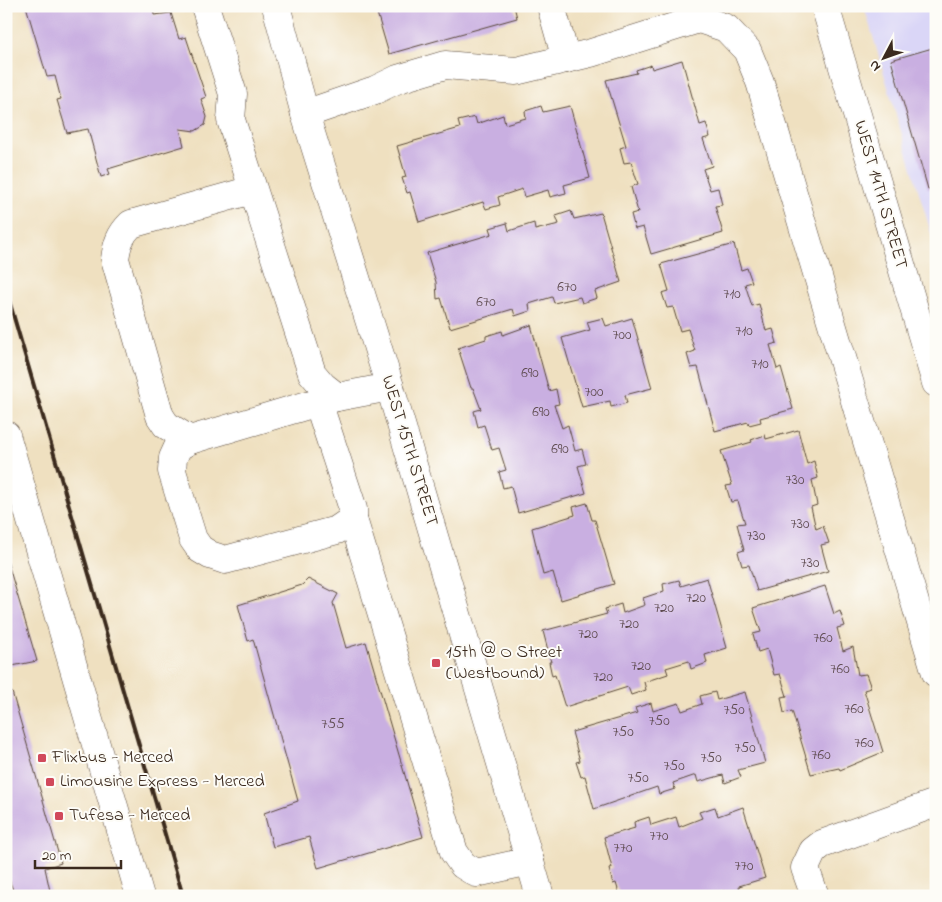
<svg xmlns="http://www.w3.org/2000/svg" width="942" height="902" font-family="'Indie Flower',sans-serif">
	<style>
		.built { fill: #dad6f7 }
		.building { fill: #c9afe1 }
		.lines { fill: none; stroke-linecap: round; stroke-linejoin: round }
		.minor-casing { stroke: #564536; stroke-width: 29 }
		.minor { stroke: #fff; stroke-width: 28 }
		.rail { stroke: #3b2a1e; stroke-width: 4 }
		.poi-dot { fill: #d1495b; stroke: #fdfcf7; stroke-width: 2 }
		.labels { text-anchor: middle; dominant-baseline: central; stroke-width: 4; stroke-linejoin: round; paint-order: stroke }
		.number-label { font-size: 15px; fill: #5e4b4f }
		.street-label { font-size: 18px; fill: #3b2a1e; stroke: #fdfcf7 }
		.poi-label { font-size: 18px; fill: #3b2a1e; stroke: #fdfcf7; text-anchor: start }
	</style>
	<rect width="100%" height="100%" fill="#fdfcf7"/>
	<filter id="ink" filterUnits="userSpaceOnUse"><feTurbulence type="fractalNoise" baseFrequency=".02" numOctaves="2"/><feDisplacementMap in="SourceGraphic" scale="10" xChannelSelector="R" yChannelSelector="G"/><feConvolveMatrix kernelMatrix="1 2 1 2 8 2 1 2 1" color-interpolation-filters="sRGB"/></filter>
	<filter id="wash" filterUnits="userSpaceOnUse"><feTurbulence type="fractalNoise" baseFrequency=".0096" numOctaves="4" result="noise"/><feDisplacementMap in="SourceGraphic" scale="20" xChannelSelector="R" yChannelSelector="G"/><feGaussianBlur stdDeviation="1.12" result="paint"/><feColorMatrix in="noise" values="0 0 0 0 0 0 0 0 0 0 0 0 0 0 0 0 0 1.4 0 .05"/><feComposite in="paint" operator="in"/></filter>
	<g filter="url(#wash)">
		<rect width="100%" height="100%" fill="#efe0c0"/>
		<path class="built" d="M864,6h72v244z"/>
		<g id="blocks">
			<g class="building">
				<path d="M26,6h127l1,9 17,-2 8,26 7,-2 20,60 -5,2 6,18 -2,8 -10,6 -15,-2 4,17 -76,23 2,5 -9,3 -13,-48 -21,4 -10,-33 4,-1 -6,-23 -8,1z"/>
				<path d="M375,6h139l3,12 -128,36z"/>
				<path d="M936,47v140l-8,2 -37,-129z"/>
				<path d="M682,60l18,65 6,-2 4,14 -7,2 9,27 -9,3 7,21 8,-2 4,17 -7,1 8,27 -72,21 -8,-27 -8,2 -4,-15 7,-2 -7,-25 7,-3 -7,-22 -7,1 -4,-15 6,-2 -20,-66 31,-7 -1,-3 15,-5 1,4z"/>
				<path d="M541,106l2,6 27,-6 20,72 -26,7 2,8 -16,4 -2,-7 -24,7 -2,-8 -24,8 2,8 -14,4 -3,-7 -64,20 -9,-30 -3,1 -5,-15 4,-1 -9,-31 63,-18 -2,-7 17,-4 2,7 26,-9 2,9 21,-6 -1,-7z"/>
				<path d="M571,211l3,8 27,-6 20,69 -26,9 2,7 -15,5 -2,-6 -26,6 -2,-6 -23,7 1,7 -15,5 -2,-7 -63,19 -9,-30 -4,1 -1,-17 -9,-29 65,-19 -2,-6 17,-5 2,8 25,-8 1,7 24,-6 -3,-8z"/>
				<path d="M734,244l7,26 6,-2 5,14 -7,2 7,22 7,-2 7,27 7,-2 4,14 -7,2 7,24 4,-2 12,42 -33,9 1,4 -12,3 -1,-3 -33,9 -17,-64 -7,1 -4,-14 8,-3 -7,-22 -8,2 -7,-24 -6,1 -5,-15 7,-2 -8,-27z"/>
				<path d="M603,318l3,8 26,-8 20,70 -27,7 2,8 -16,4 -1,-6 -28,6 -20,-69 28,-8 -3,-8z"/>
				<path d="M531,325l18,66 7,-2 3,15 -5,1 8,23 6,-3 7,26 7,-2 4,15 -8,2 8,27 -68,20 -7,-27 -8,2 -4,-16 7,-2 -7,-22 -7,2 -8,-25 -6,2 -4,-16 7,-2 -8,-21h-2l-13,-40 28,-9v-3l16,-5 1,4z"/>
				<path d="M798,430l9,34 7,-3 4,17 -6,2 5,25 -6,2 5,22 7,-3 6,17 -8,2 7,26 -71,20 -8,-26 -7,1 -4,-14 6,-2 -7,-26 8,-1 -7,-22 -7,1 -5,-16 6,-1 -11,-34 31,-9 -1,-2 14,-5 1,4z"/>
				<path d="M587,503l5,17h3l19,64 -53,16 -8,-28 -10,3 -11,-47 43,-13 -2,-8z"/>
				<path d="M6,557l31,104 -30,6 -1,-1z"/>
				<path d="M707,578l20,70 -22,7 2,8 -16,6 -2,-8 -23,7 2,6 -24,8 2,8 -15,5 -3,-8 -63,20 -10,-32 -3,1 -3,-14h2l-8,-31 64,-17 -2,-5 16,-5 2,9 22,-8 -2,-7 21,-7 -1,-7 16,-4 2,6z"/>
				<path d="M308,579l30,15 -5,9 13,45 20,-6 57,195 -105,31 -9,-31 -36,10 -9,-34 34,-12 -45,-162 -5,2 -10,-36 64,-20z"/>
				<path d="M825,586l9,28 6,-3 5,15 -8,2 6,23 10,-4 5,28 8,-1 5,14 -7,2 19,62 -43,18 -1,-2 -28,6 -19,-63 -8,2 -3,-16 6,-1 -7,-22 -6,1 -7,-26 -9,3 -5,-18 8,-2 -8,-24z"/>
				<path d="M12,692l49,171 -16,5 5,23 -16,5h-19l-6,-17h-3v-185z"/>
				<path d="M715,692l2,8 28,-8 20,71 -27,7 3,7 -16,6 -2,-8 -25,7 -2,-7 -23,8 2,6 -16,5 -2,-7 -63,22 -9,-33 -4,1 -5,-15 4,-1 -8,-29 65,-19 -2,-5 16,-5 2,8 26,-8 3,8 20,-7 -2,-8z"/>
				<path d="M715,807l3,9 25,-9 22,71 -26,8 1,8 -6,2h-9l-1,-5 -16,5h-11l-2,-4 -13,4h-62l-4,-13 -3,1 -4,-15 3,-1 -8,-31 31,-9 -1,-6 15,-5 2,8 25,-8 3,10 23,-9 -3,-6z"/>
			</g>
		</g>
	</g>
	<g filter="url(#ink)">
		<use href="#blocks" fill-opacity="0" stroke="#564536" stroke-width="1"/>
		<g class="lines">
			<defs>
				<g id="minor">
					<path d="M205,6l28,88 -2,26 81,253 11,13 14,11 53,-10"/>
					<path d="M276,6l29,108 85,273 150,509"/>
					<path d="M551,6l15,53"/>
					<path d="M825,6l111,377"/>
					<path d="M305,114l70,-24 23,-11 47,-14 71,6 75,-18 108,-34 27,9 21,22 13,32 176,591"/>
					<path d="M318,402l35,107v10l-16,11 -112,30 -15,-5 -10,-6 -7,-10 -21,-68 1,-13 5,-11 12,-7 128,-38 19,-5"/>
					<path d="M6,435l134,461"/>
					<path d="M190,440l-24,-15 -6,-9 -45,-157c2,-15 5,-24 16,-35l121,-34"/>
					<path d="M353,519l101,333 9,13 13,8 54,-12"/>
					<path d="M815,896l-10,-28 8,-17 9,-7 114,-41"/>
				</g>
			</defs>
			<use href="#minor" class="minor-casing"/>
			<use href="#minor" class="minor"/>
			<path class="rail" d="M6,290l177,606"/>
		</g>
	</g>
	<g class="poi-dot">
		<rect x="431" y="658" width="10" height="10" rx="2.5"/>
		<rect x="37" y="753" width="10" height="10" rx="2.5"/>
		<rect x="45" y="777" width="10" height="10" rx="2.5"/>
		<rect x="54" y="811" width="10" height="10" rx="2.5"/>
	</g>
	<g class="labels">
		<g class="number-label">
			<text x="567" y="287">670</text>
			<text x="732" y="294">710</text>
			<text x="486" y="302">670</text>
			<text x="744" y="331">710</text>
			<text x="622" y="335">700</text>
			<text x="760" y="364">710</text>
			<text x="530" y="373">690</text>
			<text x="594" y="392">700</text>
			<text x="541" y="412">690</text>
			<text x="560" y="449">690</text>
			<text x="795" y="480">730</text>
			<text x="800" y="524">730</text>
			<text x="756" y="536">730</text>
			<text x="810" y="563">730</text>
			<text x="696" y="598">720</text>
			<text x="664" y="608">720</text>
			<text x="629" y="624">720</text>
			<text x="588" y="634">720</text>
			<text x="823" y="638">760</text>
			<text x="641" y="666">720</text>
			<text x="840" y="669">760</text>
			<text x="603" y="677">720</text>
			<text x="854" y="709">760</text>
			<text x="734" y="710">750</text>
			<text x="659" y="721">750</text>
			<text x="333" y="724">755</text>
			<text x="623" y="732">750</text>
			<text x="864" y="743">760</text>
			<text x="745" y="748">750</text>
			<text x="821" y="755">760</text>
			<text x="711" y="758">750</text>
			<text x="674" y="766">750</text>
			<text x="638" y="778">750</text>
			<text x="659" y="836">770</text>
			<text x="623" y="848">770</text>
			<text x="744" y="866">770</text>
		</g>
		<g class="street-label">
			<text transform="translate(880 195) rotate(74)">WEST 14TH STREET</text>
			<text transform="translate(409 451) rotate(73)">WEST 15TH STREET</text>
		</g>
		<g class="poi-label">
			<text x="446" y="653">15th @ O Street<tspan x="446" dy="21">(Westbound)</tspan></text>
			<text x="52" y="758">Flixbus - Merced</text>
			<text x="60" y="782">Limousine Express - Merced</text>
			<text x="69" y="816">Tufesa - Merced</text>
		</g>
	</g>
	<rect width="942" height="902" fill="none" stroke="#fdfcf7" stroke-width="25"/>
	<g transform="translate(884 58) rotate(229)" stroke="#fdfcf7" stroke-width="4" paint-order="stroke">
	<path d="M0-4L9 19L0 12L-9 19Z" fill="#3b2a1e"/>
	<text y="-8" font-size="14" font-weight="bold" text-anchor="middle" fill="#3b2a1e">N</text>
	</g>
	<path d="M35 860v8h86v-8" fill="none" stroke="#3b2a1e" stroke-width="2.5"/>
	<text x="42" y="860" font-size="15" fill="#3b2a1e" stroke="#fdfcf7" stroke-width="4" paint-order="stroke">20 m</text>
</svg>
